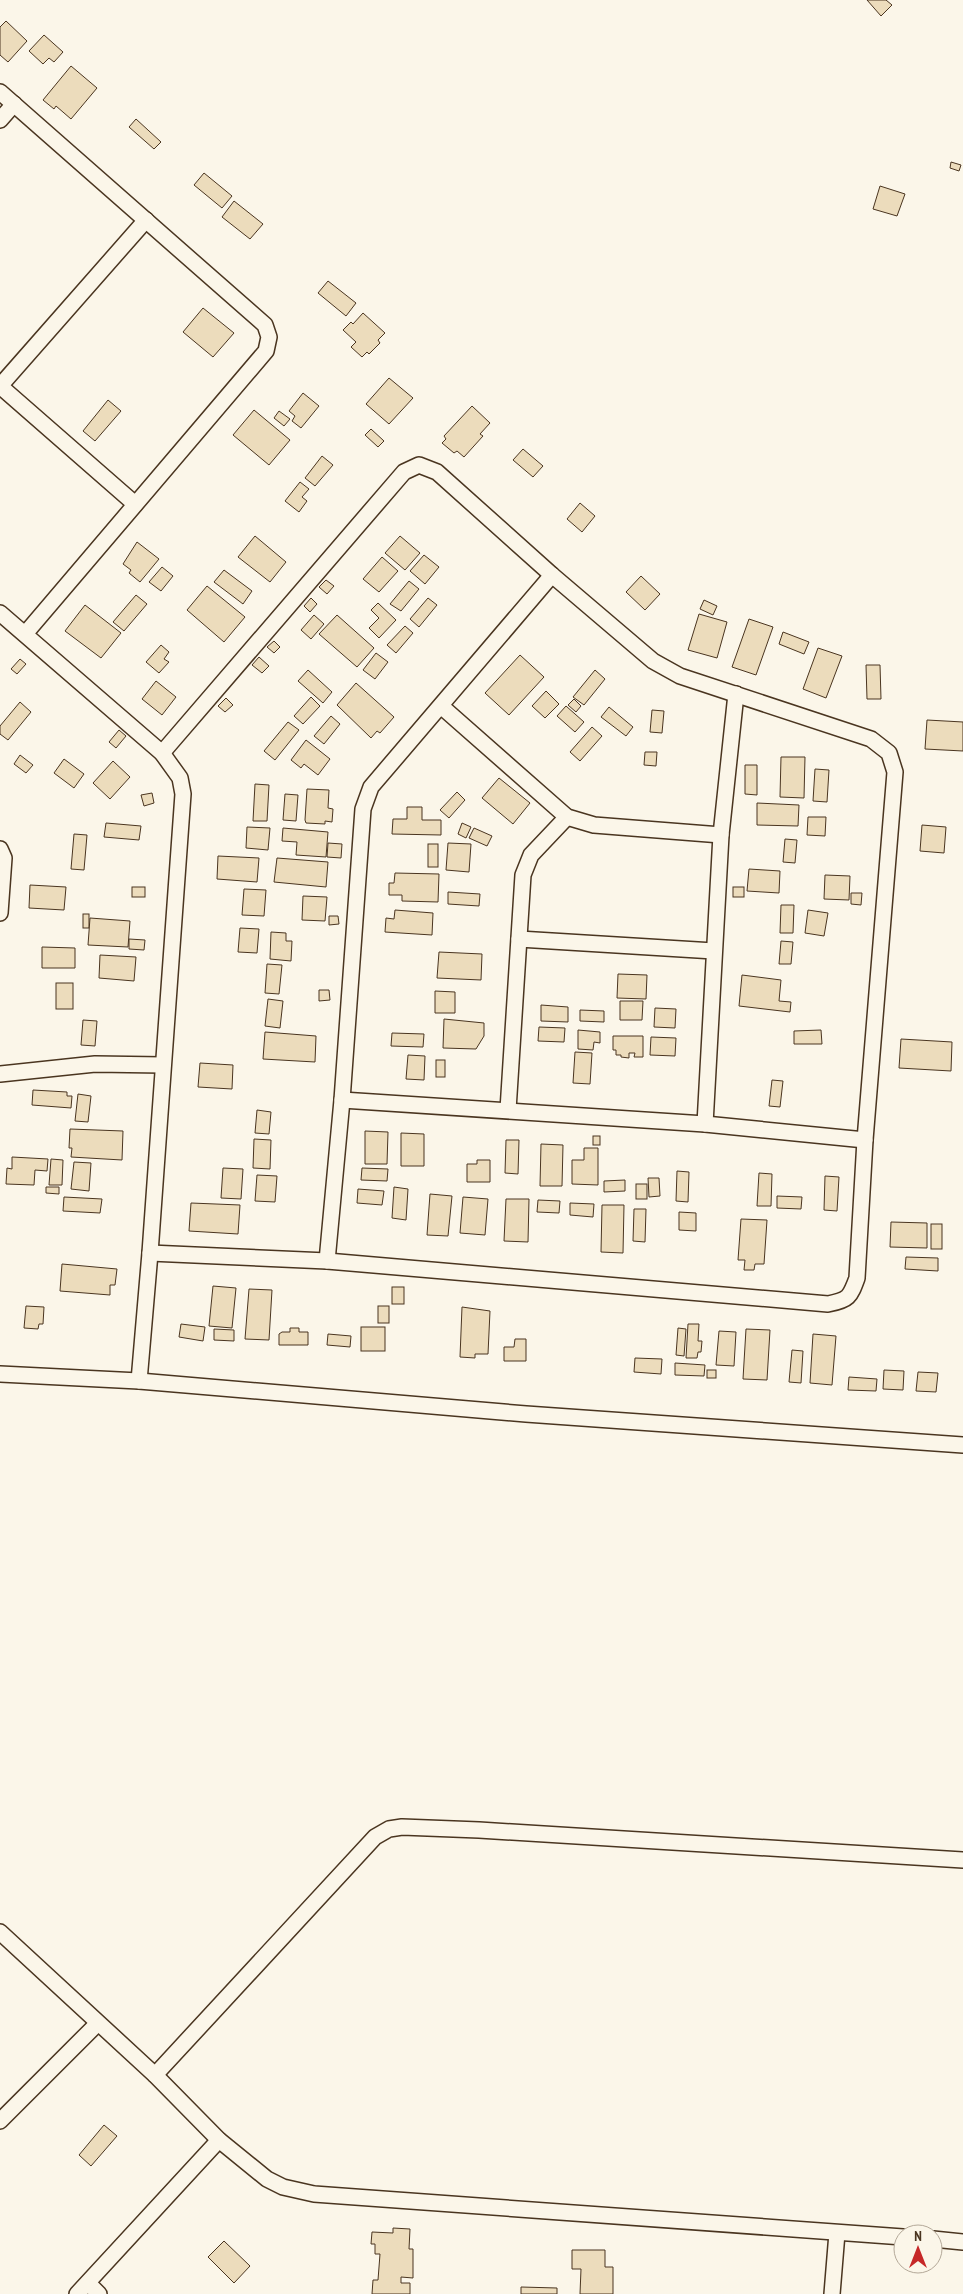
<svg xmlns="http://www.w3.org/2000/svg" width="963" height="2294" font-family="'PT Sans Narrow',sans-serif">
	<style>
		.building { fill: #ecdcbc; stroke: #4a3520 }
		.lines { fill: none; stroke-linecap: round; stroke-linejoin: round }
		.minor-casing { stroke: #4a3520; stroke-width: 18 }
		.minor { stroke: #fbf6e9; stroke-width: 15 }
	</style>
	<rect width="100%" height="100%" fill="#fbf6e9"/>
	<g class="building">
		<path d="M867,0h19l6,5 -11,11z"/>
		<path d="M6,21l21,20 -19,21 -8,-7v-28z"/>
		<path d="M44,35l19,17 -9,10 -5,-4 -6,6 -14,-13z"/>
		<path d="M71,66l26,22 -26,31 -15,-13 -2,3 -11,-9z"/>
		<path d="M136,119l25,23 -7,7 -25,-22z"/>
		<path d="M951,162l10,3 -2,6 -9,-3z"/>
		<path d="M204,173l28,23 -10,12 -28,-23z"/>
		<path d="M880,186l25,8 -8,22 -24,-7z"/>
		<path d="M234,201l29,23 -13,15 -28,-22z"/>
		<path d="M328,281l28,22 -10,13 -28,-23z"/>
		<path d="M203,308l31,25 -21,24 -30,-25z"/>
		<path d="M363,313l22,20 -7,7 2,3 -11,11 -2,-2 -5,5 -11,-10 5,-5 -13,-12 8,-8 2,2z"/>
		<path d="M389,378l24,20 -24,26 -23,-20z"/>
		<path d="M303,393l16,13 -18,22 -9,-7 3,-5 -6,-5z"/>
		<path d="M108,400l13,11 -26,30 -12,-10z"/>
		<path d="M472,406l18,17 -10,11 3,2 -19,21 -7,-6 -3,2 -12,-10 4,-4 -2,-3z"/>
		<path d="M254,410l36,30 -21,25 -36,-30z"/>
		<path d="M279,411l11,8 -6,7 -10,-8z"/>
		<path d="M371,429l13,12 -6,6 -13,-12z"/>
		<path d="M523,449l20,17 -10,11 -20,-17z"/>
		<path d="M322,456l11,9 -18,21 -10,-8z"/>
		<path d="M300,482l9,7 -7,8 5,4 -8,11 -14,-11z"/>
		<path d="M580,503l15,13 -13,16 -15,-13z"/>
		<path d="M255,536l31,26 -16,20 -32,-25z"/>
		<path d="M400,536l20,17 -15,17 -20,-17z"/>
		<path d="M137,542l22,17 -19,23 -11,-9 2,-3 -8,-6z"/>
		<path d="M424,555l15,12 -14,17 -15,-13z"/>
		<path d="M382,557l16,14 -19,21 -16,-13z"/>
		<path d="M162,567l11,9 -12,15 -12,-9z"/>
		<path d="M224,570l28,21 -9,13 -29,-22z"/>
		<path d="M641,576l19,18 -15,16 -19,-18z"/>
		<path d="M326,580l8,6 -7,8 -8,-7z"/>
		<path d="M409,581l10,8 -18,22 -11,-7z"/>
		<path d="M207,586l38,31 -21,25 -37,-32z"/>
		<path d="M136,595l11,9 -23,27 -11,-9z"/>
		<path d="M311,598l6,6 -7,8 -6,-6z"/>
		<path d="M428,598l9,7 -18,22 -9,-8z"/>
		<path d="M704,600l13,6 -4,9 -13,-6z"/>
		<path d="M378,603l18,17 -17,18 -10,-10 10,-10 -8,-8z"/>
		<path d="M85,605l36,28 -20,25 -36,-27z"/>
		<path d="M699,614l28,8 -10,36 -29,-8z"/>
		<path d="M314,615l10,9 -13,15 -10,-9z"/>
		<path d="M337,615l37,33 -17,19 -38,-33z"/>
		<path d="M749,619l24,8 -17,48 -24,-8z"/>
		<path d="M405,626l8,7 -17,20 -9,-8z"/>
		<path d="M783,632l26,10 -5,12 -25,-10z"/>
		<path d="M274,641l6,6 -6,6 -7,-6z"/>
		<path d="M161,645l8,7 -5,7 5,3 -10,11 -13,-11z"/>
		<path d="M818,648l24,8 -16,42 -23,-9z"/>
		<path d="M376,653l12,9 -13,17 -12,-9z"/>
		<path d="M520,655l24,22 -35,38 -24,-22z"/>
		<path d="M259,657l10,9 -7,7 -10,-8z"/>
		<path d="M20,659l6,5 -9,10 -6,-5z"/>
		<path d="M866,665h14l1,34h-14z"/>
		<path d="M308,670l24,22 -9,11 -25,-22z"/>
		<path d="M595,670l10,9 -21,26 -11,-8z"/>
		<path d="M156,681l20,16 -14,18 -20,-16z"/>
		<path d="M356,683l38,34 -14,16 -3,-2 -6,7 -34,-33z"/>
		<path d="M546,691l13,13 -14,14 -13,-12z"/>
		<path d="M311,697l9,9 -17,18 -9,-8z"/>
		<path d="M226,698l7,7 -8,7 -7,-6z"/>
		<path d="M574,699l7,7 -5,6 -8,-7z"/>
		<path d="M20,702l11,10 -23,28 -8,-6v-8z"/>
		<path d="M566,706l18,16 -9,10 -18,-16z"/>
		<path d="M609,707l24,20 -7,9 -25,-19z"/>
		<path d="M652,710l12,1 -2,22 -12,-1z"/>
		<path d="M331,716l9,8 -16,20 -10,-8z"/>
		<path d="M927,720l36,2v29l-38,-2z"/>
		<path d="M288,722l11,8 -24,30 -11,-9z"/>
		<path d="M592,727l10,9 -22,25 -10,-9z"/>
		<path d="M119,730l7,6 -10,12 -7,-6z"/>
		<path d="M306,740l24,19 -12,16 -14,-11 -3,4 -10,-8z"/>
		<path d="M645,752h12l-1,14 -12,-1z"/>
		<path d="M20,755l13,10 -7,8 -12,-9z"/>
		<path d="M781,757h24l-1,41 -24,-1z"/>
		<path d="M64,759l20,15 -10,14 -20,-15z"/>
		<path d="M113,761l17,16 -20,22 -17,-16z"/>
		<path d="M745,765h12v30l-12,-1z"/>
		<path d="M815,769l14,1 -2,32 -14,-1z"/>
		<path d="M499,778l31,25 -17,21 -31,-26z"/>
		<path d="M255,784l14,1 -2,36h-14z"/>
		<path d="M307,789l22,1 -1,18 5,1 -1,13 -7,-1v3l-19,-1 -1,-3z"/>
		<path d="M457,792l8,8 -16,18 -9,-8z"/>
		<path d="M152,793l2,10 -10,3 -3,-11z"/>
		<path d="M285,794l13,1 -2,26 -13,-1z"/>
		<path d="M757,803l42,2 -1,21 -41,-1z"/>
		<path d="M407,807h15v13h19v15l-49,-1 1,-15h14z"/>
		<path d="M808,817h18l-1,19 -18,-1z"/>
		<path d="M106,823l35,3 -2,14 -35,-3z"/>
		<path d="M462,823l9,4 -5,11 -8,-4z"/>
		<path d="M922,825l24,2 -2,26 -24,-2z"/>
		<path d="M247,827l23,1 -2,22 -22,-2z"/>
		<path d="M283,828l45,4 -2,25 -30,-2 1,-13 -15,-1z"/>
		<path d="M474,828l18,8 -5,10 -18,-8z"/>
		<path d="M74,834l13,1 -3,35 -13,-1z"/>
		<path d="M785,839l12,1 -2,23 -12,-1z"/>
		<path d="M328,843l14,1 -1,14 -14,-1z"/>
		<path d="M448,843l23,1 -2,28 -23,-2z"/>
		<rect x="428" y="844" width="10" height="23"/>
		<path d="M218,856l41,2 -2,24 -40,-3z"/>
		<path d="M277,858l51,4 -2,25 -52,-5z"/>
		<path d="M749,869l31,2 -1,22 -32,-2z"/>
		<path d="M395,873l44,1 -1,28 -36,-1v-6h-13v-12h5z"/>
		<path d="M825,875l25,1 -1,24 -25,-1z"/>
		<path d="M30,885l36,2 -2,23 -35,-2z"/>
		<rect x="132" y="887" width="13" height="10"/>
		<rect x="733" y="887" width="11" height="10"/>
		<path d="M244,889l22,1 -2,26 -22,-1z"/>
		<path d="M448,892l32,2 -1,12 -31,-2z"/>
		<path d="M851,893h11l-1,12 -10,-1z"/>
		<path d="M303,896l24,1 -2,24 -23,-1z"/>
		<path d="M781,905h13l-1,28h-13z"/>
		<path d="M395,910l38,3 -1,22 -47,-3 1,-14 8,1z"/>
		<path d="M808,910l20,3 -4,23 -19,-3z"/>
		<rect x="83" y="914" width="6" height="14"/>
		<path d="M329,916h9l1,8 -10,1z"/>
		<path d="M90,918l40,3 -2,26 -40,-2z"/>
		<path d="M240,928l19,1 -2,24 -19,-1z"/>
		<path d="M271,932l15,1v8h6l-1,20 -21,-2z"/>
		<path d="M129,939l16,1 -1,10 -15,-1z"/>
		<path d="M781,941l12,1 -2,22h-12z"/>
		<path d="M42,947l33,1v20h-33z"/>
		<path d="M439,952l43,2 -1,26 -44,-2z"/>
		<path d="M100,955l36,2 -2,24 -35,-3z"/>
		<path d="M267,964l15,1 -3,29 -14,-1z"/>
		<path d="M618,974l29,1 -1,24 -29,-1z"/>
		<path d="M742,975l39,5 -2,21 12,1 -1,10 -51,-6z"/>
		<rect x="56" y="983" width="17" height="26"/>
		<path d="M319,990h10l1,10 -11,1z"/>
		<path d="M435,991l20,1v21h-20z"/>
		<path d="M268,999l15,2 -3,27 -15,-2z"/>
		<path d="M620,1001h23l-1,19h-22z"/>
		<path d="M541,1005l27,2v15l-27,-1z"/>
		<path d="M655,1008l21,1 -1,19 -21,-1z"/>
		<path d="M580,1010l24,1v11l-24,-1z"/>
		<path d="M444,1019l40,4v13l-8,13 -33,-1z"/>
		<path d="M83,1020l14,1 -2,25 -14,-1z"/>
		<path d="M539,1027l26,1 -1,14 -26,-1z"/>
		<path d="M578,1030l22,2v11l-6,-1 -1,8 -15,-1z"/>
		<path d="M821,1030l1,14h-28v-13z"/>
		<path d="M265,1032l51,4 -1,26 -52,-3z"/>
		<path d="M392,1033l32,1 -1,13 -32,-1z"/>
		<path d="M613,1036h30v21h-9l1,-4h-6v5l-8,-1v-2h-5v-5h-3z"/>
		<path d="M651,1037l25,1 -1,18 -25,-1z"/>
		<path d="M901,1039l51,3 -1,29 -52,-3z"/>
		<path d="M575,1052l17,1 -2,31 -17,-1z"/>
		<path d="M408,1055l17,1 -1,24 -18,-1z"/>
		<rect x="436" y="1060" width="9" height="17"/>
		<path d="M200,1063l33,2 -1,24 -34,-2z"/>
		<path d="M772,1080l11,1 -3,26 -11,-1z"/>
		<path d="M33,1090l34,2v4h5l-1,12 -39,-3z"/>
		<path d="M78,1094l13,2 -3,26 -13,-1z"/>
		<path d="M257,1110l14,2 -2,22 -14,-1z"/>
		<path d="M70,1129l53,2 -1,29 -51,-3 1,-9h-3z"/>
		<path d="M365,1131l23,1 -1,32h-22z"/>
		<path d="M401,1133l23,1v32h-23z"/>
		<rect x="593" y="1136" width="7" height="9"/>
		<path d="M254,1139l17,1 -1,29 -17,-1z"/>
		<path d="M506,1140h13l-1,34 -13,-1z"/>
		<path d="M541,1144l22,1 -1,41h-22z"/>
		<path d="M584,1148h14v37l-26,-1v-24h12z"/>
		<path d="M12,1157l36,2 -1,12 -12,-1 -1,15 -28,-1 1,-16 5,1z"/>
		<path d="M51,1159l12,1 -1,25h-13z"/>
		<path d="M477,1160h13v22h-23v-18h10z"/>
		<path d="M74,1162l17,1 -2,28 -18,-2z"/>
		<path d="M223,1168l20,1 -2,30 -20,-1z"/>
		<path d="M362,1168l26,1 -1,12 -26,-1z"/>
		<path d="M677,1171l12,1 -1,30 -12,-1z"/>
		<path d="M759,1173l13,1 -1,32h-14z"/>
		<path d="M257,1175l20,1 -2,26 -20,-1z"/>
		<path d="M825,1176l14,1 -2,34 -13,-1z"/>
		<path d="M648,1178h11l1,18 -11,1z"/>
		<path d="M625,1180v11l-21,1v-11z"/>
		<rect x="636" y="1184" width="11" height="15"/>
		<path d="M46,1187h13v7l-13,-1z"/>
		<path d="M394,1187l14,2 -2,31 -14,-2z"/>
		<path d="M358,1189l26,2 -2,14 -25,-2z"/>
		<path d="M430,1194l22,2 -4,40 -21,-1z"/>
		<path d="M777,1196l25,1 -1,12 -24,-1z"/>
		<path d="M64,1197l38,2 -2,14 -37,-2z"/>
		<path d="M463,1197l25,2 -3,36 -25,-2z"/>
		<path d="M506,1199h23l-1,43 -24,-1z"/>
		<path d="M538,1200l22,1 -1,12 -22,-1z"/>
		<path d="M191,1203l49,2 -2,29 -49,-3z"/>
		<path d="M570,1203l24,1 -1,13 -23,-2z"/>
		<path d="M602,1205h22l-1,48 -22,-1z"/>
		<path d="M634,1209h12l-1,33 -12,-1z"/>
		<path d="M679,1212l17,1v18l-17,-1z"/>
		<path d="M741,1219l26,1 -3,44h-9l-1,6h-10l1,-10h-7z"/>
		<path d="M891,1222l36,1v25l-37,-1z"/>
		<rect x="931" y="1224" width="11" height="25"/>
		<path d="M906,1257l32,1v13l-33,-2z"/>
		<path d="M62,1264l55,5 -2,16h-5v10l-50,-4z"/>
		<path d="M213,1286l23,2 -4,40 -23,-2z"/>
		<rect x="392" y="1287" width="12" height="17"/>
		<path d="M249,1289l23,1 -3,50 -24,-1z"/>
		<path d="M26,1306l18,1 -1,17h-4l-1,5 -14,-1z"/>
		<rect x="378" y="1306" width="11" height="17"/>
		<path d="M462,1307l28,4 -2,43h-13v4l-15,-1z"/>
		<path d="M181,1324l24,3 -2,14 -24,-4z"/>
		<path d="M688,1324h11l-1,17h4l-1,11h-3l-1,6h-11z"/>
		<rect x="361" y="1327" width="24" height="24"/>
		<path d="M290,1328h9v4h9v13h-29v-11l3,-2h8z"/>
		<path d="M678,1328l8,1 -2,27 -8,-1z"/>
		<path d="M214,1329l20,1v11l-20,-1z"/>
		<path d="M746,1329l24,1 -3,50 -24,-1z"/>
		<path d="M719,1331l17,1 -2,34 -18,-1z"/>
		<path d="M328,1334l23,2 -1,11 -23,-2z"/>
		<path d="M813,1334l23,2 -4,49 -22,-2z"/>
		<path d="M515,1339h11v22h-22v-14h10z"/>
		<path d="M792,1350l11,1 -2,32 -12,-1z"/>
		<path d="M635,1358l27,1 -1,15 -27,-2z"/>
		<path d="M675,1363l30,2 -1,11 -29,-1z"/>
		<rect x="707" y="1370" width="9" height="8"/>
		<path d="M884,1370l20,1 -1,19 -20,-1z"/>
		<path d="M918,1372l20,1 -2,19 -20,-1z"/>
		<path d="M849,1377l28,2 -1,12 -28,-1z"/>
		<path d="M104,2125l13,11 -26,30 -12,-11z"/>
		<path d="M393,2228l17,1 -1,20h4v29l-12,-1v6h9v11h-38l1,-14h5l2,-26h-5v-10h-4l1,-12 21,1z"/>
		<path d="M224,2241l26,25 -16,17 -26,-26z"/>
		<path d="M572,2250h33v17h8v27h-33l1,-25h-9z"/>
		<path d="M521,2287l36,1v6h-36z"/>
	</g>
	<g class="lines">
		<defs>
			<g id="minor">
				<path d="M0,92l265,233 4,12 -3,14 -241,283"/>
				<path d="M0,120l14,-16"/>
				<path d="M0,386l146,-166"/>
				<path d="M0,386l135,118"/>
				<path d="M0,613l162,140 18,25 3,16 -33,459 -11,128"/>
				<path d="M441,706l126,111 27,8 127,10"/>
				<path d="M0,849l4,9 -4,55"/>
				<path d="M519,939l195,12"/>
				<path d="M0,1074l95,-10 68,1"/>
				<path d="M342,1100l363,24 160,16"/>
				<path d="M508,1110l15,-235 8,-20 36,-38"/>
				<path d="M705,1124l16,-289 15,-141"/>
				<path d="M150,1253l177,8 501,43c21,-4 22,-7 29,-26l8,-138 30,-368 -6,-19 -18,-14 -191,-63 -27,-15 -101,-86 -115,-103 -18,-7 -15,7 -242,281"/>
				<path d="M327,1261l15,-161 21,-291 8,-22 181,-212"/>
				<path d="M0,1374l139,7 387,33 437,31"/>
				<path d="M0,1932l155,143 64,65 48,39 16,8 31,7 589,43"/>
				<path d="M155,2075l220,-238 14,-8 13,-2 77,3 484,30"/>
				<path d="M0,2121l97,-97"/>
				<path d="M933,2239l30,3"/>
				<path d="M88,2283l11,11"/>
				<path d="M77,2294l142,-154"/>
				<path d="M832,2294l5,-61"/>
			</g>
		</defs>
		<use href="#minor" class="minor-casing"/>
		<use href="#minor" class="minor"/>
	</g>
	<g transform="translate(918 2249)"><circle r="24" fill="#fbf6e9" stroke="#b4a999"/>
	<path d="M0-4L9 19L0 12L-9 19Z" fill="#c62828"/>
	<text y="-8" font-size="14" font-weight="bold" text-anchor="middle" fill="#4a3520">N</text>
	</g>
</svg>
